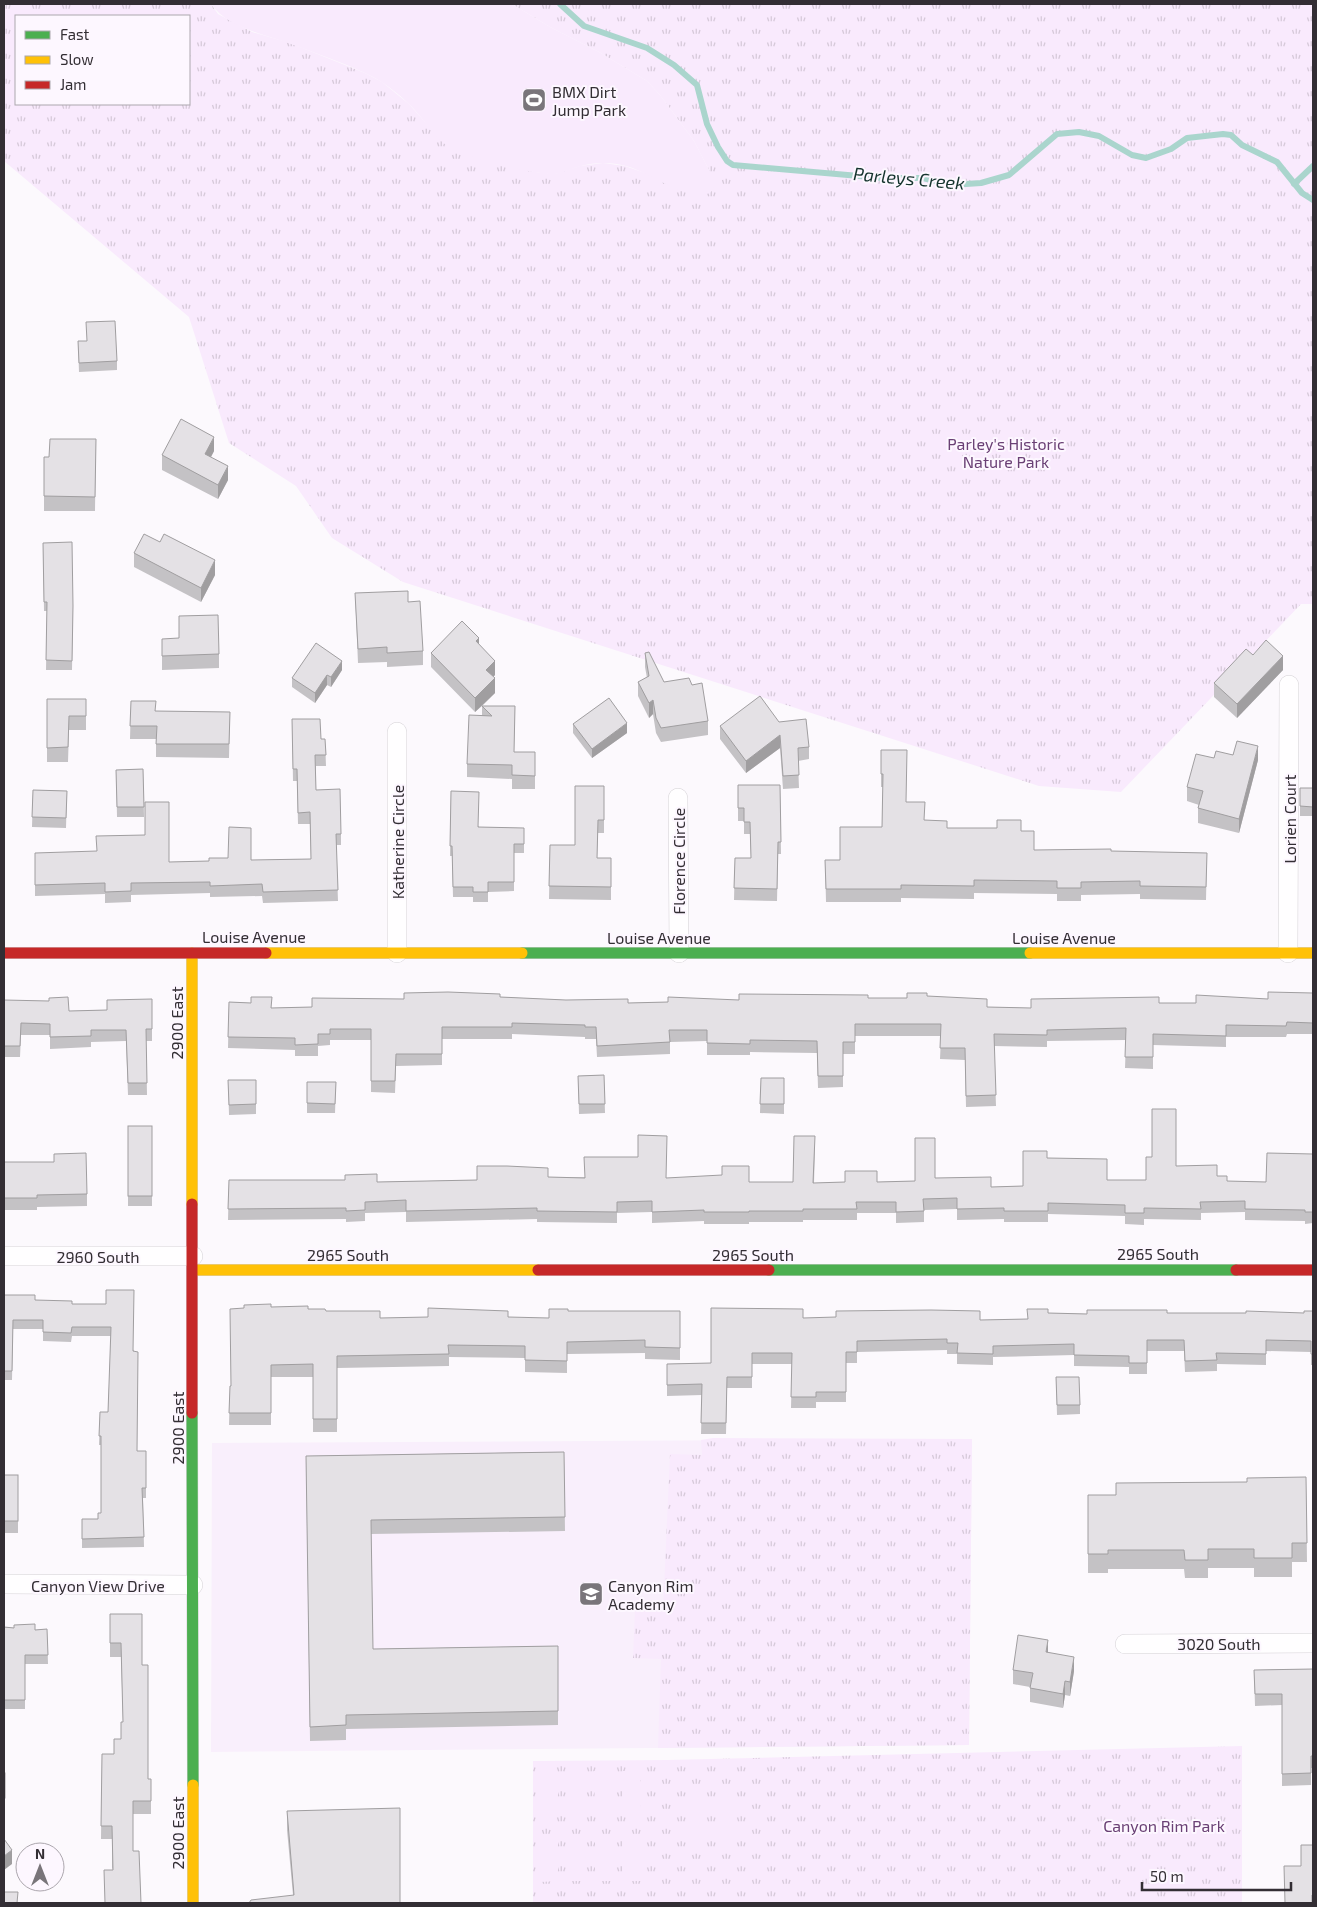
<svg xmlns="http://www.w3.org/2000/svg" width="1317" height="1907" font-family="'Exo 2',sans-serif">
	<style>
		.built { fill: #f9effc }
		.grass { fill: url(#grass-tufts); fill-rule: evenodd }
		.pitch { fill: #f9eafd }
		.lines { fill: none; stroke-linecap: round; stroke-linejoin: round }
		.stream { stroke: #aad5cd; stroke-width: 6 }
		.street-casing { stroke: #d4d1d5; stroke-width: 20 }
		.fast-casing { stroke: #d4d1d5; stroke-width: 12 }
		.slow-casing { stroke: #d4d1d5; stroke-width: 12 }
		.jam-casing { stroke: #d4d1d5; stroke-width: 12 }
		.street { stroke: #fffeff; stroke-width: 19 }
		.fast { stroke: #4caf50; stroke-width: 11 }
		.slow { stroke: #ffc107; stroke-width: 11 }
		.jam { stroke: #c62828; stroke-width: 11 }
		.wall { fill: #c4c2c5 }
		.shaded-wall { fill: #a09ea0 }
		.building { fill: #e4e1e5; stroke: #a09ea0 }
		.labels { text-anchor: middle; dominant-baseline: central; stroke-width: 4; stroke-linejoin: round; paint-order: stroke }
		.poi-label { font-size: 16px; fill: #332e34; stroke: #fdf7ff; text-anchor: start }
		.park-label { font-size: 16px; fill: #6a4075; stroke: #fdf7ff }
		.street-label { font-size: 16px; fill: #332e34; stroke: #fdf7ff }
		.water-label { font-size: 18px; font-style: italic; fill: #15342e; stroke: #fdf7ff }
	</style>
	<defs>
		<pattern id="grass-tufts" width="24" height="20" patternUnits="userSpaceOnUse" patternTransform="scale(1.25)"><rect width="24" height="20" fill="#f9eafd"/><path d="M3 7l-1-3M5 7V3M7 7l1-3M15 17l-1-3M17 17v-4M19 17l1-3" fill="none" stroke="#d6c9d9"/></pattern>
	</defs>
	<rect width="100%" height="100%" fill="#fcf9fd"/>
	<path class="built" d="M972,1439l-3,306 -758,7 1,-309z"/>
	<g class="grass">
		<path d="M4,4h207l7,10 34,18 38,11 75,30 17,9 27,22 23,26 62,32 41,10 20,2 25,-8 23,-3 22,3 20,7 64,-3 -15,-29 -34,-46 -13,-14 -48,-29 -49,-25 -38,-23h801v600h-12l-180,188 -82,-6 -636,-204 -71,-44 -36,-52 -67,-43 -40,-126 -185,-156zM16,16h173v88h-173z"/>
		<path d="M713,1438l259,1 -3,306 -311,3 3,-89 -28,-1 2,-48 28,1 7,-157 32,1 -1,-15z"/>
		<path d="M1242,1746v157h-709v-142l134,-1z"/>
	</g>
	<g class="pitch">
		<path d="M211,4h301l38,23 49,25 48,29 13,14 34,46 15,29 5,17 -4,6c-26,8 -58,-20 -84,-27 -14,-4 -31,-4 -45,0 -9,2 -17,7 -26,8 -20,1 -79,-15 -99,-23 -19,-8 -31,-31 -45,-45 -13,-13 -30,-26 -46,-33 -24,-11 -50,-20 -74,-29 -27,-10 -63,-16 -80,-40z"/>
		<path d="M585,1771v41h-18v-40z"/>
		<path d="M594,1771h19v40h-18z"/>
		<path d="M622,1771h18l1,40h-19z"/>
		<rect x="539" y="1772" width="19" height="40"/>
		<path d="M686,1799h18v40l-18,1z"/>
		<path d="M717,1799h18v40l-18,1z"/>
		<path d="M540,1841h18v40l-18,1z"/>
		<path d="M567,1841h18l1,40h-19z"/>
		<rect x="595" y="1841" width="18" height="40"/>
		<rect x="622" y="1841" width="19" height="40"/>
	</g>
	<g class="lines">
		<g class="stream">
			<path d="M560,4l24,22 63,22 27,17 23,20 10,39 11,23 9,14 6,4 149,13h41l28,7 30,-2 28,-8 48,-41 22,-2 20,4 33,19 14,3 25,-9 16,-11 36,-4 8,1 11,10 35,17 25,31 11,7"/>
			<path d="M1294,184l19,-18"/>
		</g>
		<defs>
			<g id="street">
				<path d="M397,732v221"/>
				<path d="M678,798l1,155"/>
				<path d="M1288,953l1,-268"/>
				<path d="M4,1256h189"/>
				<path d="M4,1584l189,1"/>
				<path d="M1125,1644l188,-1"/>
			</g>
			<g id="fast">
				<path d="M522,953h508"/>
				<path d="M769,1270h467"/>
				<path d="M192,1413l1,372"/>
			</g>
			<g id="slow">
				<path d="M192,953v251"/>
				<path d="M266,953h256"/>
				<path d="M1030,953h283"/>
				<path d="M193,1270h345"/>
				<path d="M193,1785v118"/>
			</g>
			<g id="jam">
				<path d="M4,953h262"/>
				<path d="M192,1204v209"/>
				<path d="M538,1270h231"/>
				<path d="M1236,1270h77"/>
			</g>
		</defs>
		<use href="#street" class="street-casing"/>
		<use href="#fast" class="fast-casing"/>
		<use href="#slow" class="slow-casing"/>
		<use href="#jam" class="jam-casing"/>
		<use href="#street" class="street"/>
		<use href="#fast" class="fast"/>
		<use href="#slow" class="slow"/>
		<use href="#jam" class="jam"/>
	</g>
	<g class="wall">
		<path d="M78,341h9l30,20v9l-38,2z"/>
		<path d="M96,439l-1,72h-51v-54h5z"/>
		<path d="M214,451l-3,6 17,23 -10,19 -56,-29v-15z"/>
		<path d="M160,542l55,33 -14,27 -67,-35v-14z"/>
		<path d="M43,543l30,63 -1,64h-26l1,-59h-3z"/>
		<path d="M355,593l53,9 15,49v14l-36,2v-5l-29,1z"/>
		<path d="M162,639l57,15v14l-57,2z"/>
		<path d="M479,645l16,30 -2,2 2,16 -13,13h33l-1,46h21v37h-23v-10l-45,-2v-13l15,-48v-10l-7,6 -44,-45v-14z"/>
		<path d="M645,653l19,29 44,39v14l-47,7 -5,-9 -3,-19 -4,4 -11,-22v-14l9,-4 -2,-11z"/>
		<path d="M1253,655l30,15 -46,48 -23,-21v-14z"/>
		<path d="M342,670l-11,17 -4,-2 -12,18 -23,-16v-9z"/>
		<path d="M47,699h39v31h-17l-1,32h-21z"/>
		<path d="M131,701l25,10 74,1 -1,46 -73,-1v-18h-26z"/>
		<path d="M292,719l29,20h4l1,27h-10v24l25,44v11h-5l2,56 -75,2 -1,-7 -52,1v-4l-79,2v7l-26,1v-9l-70,2v-43l134,9 142,-3 -1,-35h-12l-1,-43h-4z"/>
		<path d="M779,722l30,25v12l-11,2 1,27 -16,1 -3,-41 -34,25 -26,-34v-13z"/>
		<path d="M573,724l54,9 -35,25 -19,-25z"/>
		<path d="M881,750l25,52 18,18 23,8 74,3 13,19 173,3 -1,47 -66,-1v-5l-59,1v6h-24v-7l-83,-1v6l-73,-1v4h-75l-1,-42h15l42,-33 1,-40h-2z"/>
		<path d="M1233,755l25,5 -19,73 -41,-10v-15l1,-3 -12,-4v-14l27,-29z"/>
		<path d="M143,769l1,48h-27l-1,-47z"/>
		<path d="M738,785h42l1,69h-3l-1,47 -43,-1 1,-42h16l-1,-24h-6v-13h-6z"/>
		<path d="M604,786v47h-6l-1,25h14v42l-62,-1 1,-54h25z"/>
		<rect x="1300" y="788" width="13" height="28"/>
		<path d="M33,790l34,1 -1,37 -34,-1z"/>
		<path d="M451,791l28,36 45,1v25h-10v38l-26,1v10h-15v-5h-20l-1,-41h-2z"/>
		<path d="M1313,993v41h-26l-1,3h-60v10l-73,-2v24l-28,-1 1,-28 -79,1v6l-53,-1 2,60 -30,1 -1,-47 -25,-1 1,-23h-86v18h-12v33l-25,1 -1,-35 -67,-1v3h-43v-14l-37,1v12l-73,3 -1,-18h-11v-2l-73,-3v5h-70v26l-46,1 -1,27 -24,-1v-52h-41v5l-12,1v10h-23v-6l-67,-2 1,-46 22,1 21,5 40,-1 92,-8 96,-2 128,6 111,-3 168,-2 20,-2 60,11 44,1 128,-5h37l72,-4z"/>
		<path d="M152,999v42h-6l1,54h-19l-2,-54 -35,1v5l-41,2v-14h-29l-1,22h-16v-57l65,11 38,-1z"/>
		<path d="M604,1075l1,38 -26,1 -1,-38z"/>
		<path d="M761,1078h23v36l-24,-1z"/>
		<path d="M228,1080h28v34l-27,1z"/>
		<path d="M307,1082h29l-1,31h-28z"/>
		<rect x="128" y="1126" width="24" height="80"/>
		<path d="M815,1147l-1,36 63,-1 38,-1 20,-3 56,9 32,-1 24,-28 60,22h39l30,-14 41,10 10,5 39,1 47,-28v69l-8,1v-3l-60,-1v-8l-44,1v7l-57,-1v6l-19,-1v-8l-77,-2v8h-44v-3l-47,1v-11l-33,1v12l-28,1v-10h-39v7h-54v2h-54v2h-45v-3l-52,2v-11l-35,1v10l-80,-1v-3l-131,3v-10l-41,1v8l-19,1v-3l-118,1 1,-40 148,2 100,-2 71,-3 119,1 82,4h44z"/>
		<path d="M4,1162l83,32v12l-50,1v3h-33z"/>
		<path d="M4,1295l31,5 37,4h34l28,47 3,100h9v47h-3l1,49 -62,1v-29h16l3,-6v-68h-2l1,-33h8l3,-76h-39l-1,6 -28,-1v-12h-30l-1,51h-8z"/>
		<path d="M271,1307l37,2 72,9h169l19,-7h112v49l-35,-1v-6l-78,1v19l-42,-1v-14l-76,-1v9l-112,2v64h-24v-55h-42v48h-42l1,-39h1z"/>
		<path d="M1313,1311v54h-2v-13l-45,-1v14l-49,-1v7l-32,1 -1,-21h-37v23h-18v-7l-55,-1v-11l-81,2v8l-36,-1v-10h-10v-4l-90,2v11h-11v39h-30v6h-25l1,-44h-40v24h-25l-1,46h-25l1,-39 -35,1v-32l44,-1 92,-45 177,2 47,-1 21,-6 39,1 217,-1z"/>
		<path d="M1056,1377l24,28v9l-23,1z"/>
		<path d="M564,1452l1,79 -194,3 2,115 185,-3v79l-212,4v11l-36,1 -4,-285z"/>
		<rect x="4" y="1475" width="14" height="58"/>
		<path d="M1306,1477l1,85h-15v15h-38v-9h-46v10h-23l-1,-9h-76v4h-20v-78h28z"/>
		<path d="M110,1614l32,51 6,114 3,13v22h-18l-21,56v-31h-11l1,-85h12l7,-15 2,-17 -2,-65h-11z"/>
		<path d="M4,1627l31,3 12,-1 1,35h-23v45h-21z"/>
		<path d="M1048,1653l26,18 -4,25 -5,-1 -2,13 -33,-6v-15l-17,-3v-14z"/>
		<path d="M1313,1669v99h-2v17l-29,1v-81l-27,1 -1,-36z"/>
		<rect x="4" y="1773" width="1" height="34"/>
		<path d="M287,1811l113,92 -107,-8 -6,-65z"/>
	</g>
	<g class="shaded-wall">
		<path d="M214,437v14l-9,17v-14z"/>
		<path d="M228,466v14l-10,19v-14z"/>
		<path d="M215,560v15l-14,27v-14z"/>
		<path d="M479,638v14l-3,-11z"/>
		<path d="M1283,656v14l-46,48v-14z"/>
		<path d="M342,661v9l-11,17v-10z"/>
		<path d="M495,661v14l-9,9v-14z"/>
		<path d="M327,675v10l-12,18v-10z"/>
		<path d="M495,678v15l-20,19v-14z"/>
		<path d="M653,700v14l-4,4v-15z"/>
		<path d="M627,723v10l-35,25v-9z"/>
		<path d="M780,735v13l-34,25v-12z"/>
		<path d="M1258,746v14l-19,73v-14z"/>
		<path d="M1048,1640v14l-2,-2z"/>
		<path d="M1074,1657v14l-4,25v-14z"/>
		<path d="M1065,1681v14l-2,13v-14z"/>
		<path d="M12,1850v14l-8,6v-14z"/>
	</g>
	<g class="building">
		<path d="M115,321l2,40 -38,2 -1,-22h9l-1,-19z"/>
		<path d="M181,419l33,18 -9,17 23,12 -10,19 -56,-30z"/>
		<path d="M50,439h46l-1,58 -51,-1v-39h5z"/>
		<path d="M144,534l16,8 4,-8 51,26 -14,28 -67,-35z"/>
		<path d="M72,542l1,64 -1,55 -26,-1 1,-58h-3l-1,-59z"/>
		<path d="M408,591v11l12,-1 3,50 -36,2v-6l-29,2 -3,-56z"/>
		<path d="M218,615l1,39 -57,2v-17l17,-1v-22z"/>
		<path d="M462,621l17,17 -3,3 19,20 -9,9 9,8 -20,20 -44,-45z"/>
		<path d="M1266,640l17,16 -46,48 -23,-21 32,-34 7,6z"/>
		<path d="M316,643l26,18 -11,16 -4,-2 -12,18 -23,-15z"/>
		<path d="M649,652l15,30 25,-4 3,7 10,-2 6,38 -47,7 -5,-10 -3,-18 -4,3 -11,-21 11,-6 -4,-23z"/>
		<path d="M760,696l19,26 27,-3 3,28 -11,1 1,27 -16,1 -3,-41 -34,26 -26,-35z"/>
		<path d="M609,698l18,25 -35,26 -19,-25z"/>
		<path d="M47,699h39v17h-17l-1,31 -21,1z"/>
		<path d="M131,701h25l-1,10 75,1 -1,32h-73l1,-18h-27z"/>
		<path d="M482,706h33l-1,46h21v24l-23,-1v-10l-45,-1 2,-49 23,1z"/>
		<path d="M292,719h28l1,20h4l1,16h-11l1,35 24,-1 1,45h-5l2,56 -75,2 -1,-8 -52,2v-4l-79,1v8l-26,1v-9l-70,2v-32l62,-2 -1,-15 49,-1v-33h24v60l40,-1v-3h19l1,-31 22,1v32l60,-1 -1,-47 -12,1 -1,-44h-4z"/>
		<path d="M1237,741l21,5 -19,73 -41,-11 5,-17 -16,-4 9,-33 18,4 2,-7 17,4z"/>
		<path d="M881,750h26l-1,52h19l-1,18 23,1v7h50v-8h24v11h13v19l77,-1v2l96,2 -1,34 -66,-1v-5l-59,1v6h-24v-7l-83,-1v6l-73,-1v4h-75l-1,-29h15v-33h42l1,-53h-2z"/>
		<path d="M143,769l1,38h-27l-1,-37z"/>
		<path d="M738,785h42l1,57h-3l-1,47 -43,-1 1,-30h16l-1,-36h-6v-14h-6z"/>
		<path d="M575,786h29v34h-6l-1,38h14v29l-62,-1 1,-41h25z"/>
		<path d="M1300,788h13v19l-13,-1z"/>
		<path d="M33,790l34,1 -1,27 -34,-1z"/>
		<path d="M451,791l28,1 -1,35 46,1v16h-10v38h-26v10h-15v-5h-20l-1,-41h-2z"/>
		<path d="M448,992l52,2v3l66,3 62,-1v4l40,-1v-5l71,3v-6l129,1v3h39v-5h20v3l60,3v8l44,1v-9l128,-2v6h37v-8l72,4v-7l45,1v30l-26,-1 -1,4 -60,-1v11l-73,-2v23h-28l1,-29 -79,2v5l-53,-1 2,61 -30,1 -1,-48h-25l1,-24h-86v18h-12v34h-25l-1,-35 -67,-1v4l-43,-1v-13h-38l1,12 -73,4 -1,-19h-11v-2l-73,-2v4h-70v27h-46l-1,27h-24v-52h-41v5h-12v10l-23,1v-7l-67,-1 1,-35 22,1v-6h21l-1,11 41,-1v-9l92,1v-6z"/>
		<path d="M68,997l1,14 38,-1v-10l45,-1v30h-6l1,54h-19l-2,-53h-35v6l-41,1v-13l-29,-1 -1,23h-16v-46l45,1v-3z"/>
		<path d="M604,1075l1,29h-26l-1,-28z"/>
		<path d="M761,1078h23v26h-24z"/>
		<path d="M228,1080h28v24l-27,1z"/>
		<path d="M307,1082h29l-1,22 -28,-1z"/>
		<path d="M1152,1109h24v57l41,-1v11h10v5l39,1 1,-29 46,1v58h-8v-2l-60,-1v-8l-45,1 1,7 -57,-1v5h-19v-8l-77,-2v8h-44v-3l-47,1v-11l-34,1 1,12 -28,1v-10h-40l1,7h-54v2h-54v1h-45v-2l-52,2v-11l-35,1v10l-80,-1v-3l-131,3v-11l-41,2v8l-19,1v-3l-118,1 1,-29h116v-5l32,-1v8l100,-2v-14h30l41,2v9l37,1 -1,-21h54v-22l29,1 -1,42 56,-3v-9h27v16h44l1,-46h21l-2,47 32,-1v-11h32v11l38,-1v-43h20v40l56,-1v10l32,-1v-35h24v7l60,1v21h39v-23h6z"/>
		<rect x="128" y="1126" width="24" height="70"/>
		<path d="M86,1153l1,41 -50,1v3h-33v-36h50v-8z"/>
		<path d="M106,1290h28l-1,61 5,1 -1,99h9v37h-4l2,49 -62,2v-20h16v-6h3v-77h-2l1,-24h8l3,-85h-39l-1,6 -28,-1v-12h-30l-1,51h-8v-76h31v5l37,1v3h34z"/>
		<path d="M271,1304v3l37,-1v3h17l1,2h54v7l48,-1v-9l80,3v6l41,1v-9h19v2h112v37l-35,-1v-7l-78,2v19l-42,-1v-14l-77,-1 1,9 -112,2v63h-24v-55l-42,1v48h-42l1,-27h1l-1,-77 14,-1v-3z"/>
		<path d="M711,1308l92,1v9l33,-1v-6l95,-1 49,1v9l48,-1 -1,-10h21v4l39,1v-4h80v3h79v-2l58,2v-2h9v43h-2v-13l-45,-1v14l-50,-1 1,7 -32,1 -1,-21h-37v23h-18v-7l-55,-1v-11l-81,2v8l-36,-1 1,-10h-11v-4l-90,2v11h-11v40h-30v5h-25l1,-44h-40v24h-25l-1,46h-25l1,-39 -35,1v-21l44,-1z"/>
		<path d="M1056,1377h23l1,28h-23z"/>
		<path d="M564,1452l1,65 -194,3 2,129 185,-3v65l-212,4v10l-36,2 -4,-271z"/>
		<rect x="4" y="1475" width="14" height="46"/>
		<path d="M1306,1477l1,66h-15v15h-38v-9h-46v11h-23l-1,-10h-76v4h-20v-59h28v-12l131,-1v-4z"/>
		<path d="M110,1614h32v51h6v114h3v22h-18v50h6l2,52h-36l-1,-33h9l-1,-44h-11l1,-72h12v-15h7v-17h2l-2,-79h-11z"/>
		<path d="M35,1624v6l12,-1 1,26h-23v45h-21v-73l10,1v-3z"/>
		<path d="M1018,1635l30,5 -2,12 28,5 -4,25 -5,-1 -2,13 -33,-6 3,-15 -20,-3z"/>
		<path d="M1313,1669v87h-2v17l-29,1v-80h-27l-1,-24z"/>
		<rect x="4" y="1773" width="1" height="25"/>
		<path d="M400,1808v95h-151l2,-3 43,-5 -7,-84z"/>
		<path d="M4,1839l8,11 -8,6z"/>
		<path d="M1301,1845h12v50h-1v8h-27l-1,-37h17z"/>
		<path d="M4,1892h14l-1,11h-13z"/>
	</g>
	<defs>
		<symbol id="stadium-square" viewBox="-11 -11 22 22"><rect x="-9" y="-9" width="18" height="18" rx="4" fill="#79757a" stroke="#fdf7ff"/><path d="M0-5a6.5 5 0 1 0 0 10a6.5 5 0 1 0 0-10ZM-3.5-1.8h7v3.6h-7Z" fill="#fff"/></symbol>
		<symbol id="school-square" viewBox="-11 -11 22 22"><rect x="-9" y="-9" width="18" height="18" rx="4" fill="#79757a" stroke="#fdf7ff"/><path d="M0-5L7-2L0 1L-7-2ZM-4 1L0 2.5L4 1V4Q0 6-4 4Z" fill="#fff"/></symbol>
	</defs>
	<g fill-rule="evenodd">
		<use href="#stadium-square" x="520" y="86" width="28" height="28"/>
		<use href="#school-square" x="577" y="1580" width="28" height="28"/>
	</g>
	<g class="labels">
		<g class="poi-label">
			<text x="552" y="91">BMX Dirt<tspan x="552" dy="18">Jump Park</tspan></text>
			<text x="608" y="1585">Canyon Rim<tspan x="608" dy="18">Academy</tspan></text>
		</g>
		<g class="park-label">
			<text x="1006" y="443">Parley's Historic<tspan x="1006" dy="18">Nature Park</tspan></text>
			<text x="1164" y="1825">Canyon Rim Park</text>
		</g>
		<g class="street-label">
			<text transform="translate(1289 819) rotate(-90)">Lorien Court</text>
			<text transform="translate(397 842) rotate(-90)">Katherine Circle</text>
			<text transform="translate(678 861) rotate(-90)">Florence Circle</text>
			<text x="254" y="936">Louise Avenue</text>
			<text x="659" y="937">Louise Avenue</text>
			<text x="1064" y="937">Louise Avenue</text>
			<text transform="translate(176 1023) rotate(-90)">2900 East</text>
			<text x="1158" y="1253">2965 South</text>
			<text x="348" y="1254">2965 South</text>
			<text x="753" y="1254">2965 South</text>
			<text x="98" y="1256">2960 South</text>
			<text transform="translate(177 1428) rotate(-90)">2900 East</text>
			<text x="98" y="1585">Canyon View Drive</text>
			<text x="1219" y="1643">3020 South</text>
			<text transform="translate(177 1833) rotate(-90)">2900 East</text>
		</g>
		<g class="water-label">
			<text transform="translate(909 178) rotate(5)">Parleys Creek</text>
		</g>
	</g>
	<rect width="1317" height="1907" fill="none" stroke="#332e34" stroke-width="10"/>
	<rect x="15" y="15" width="175" height="90" fill="#fdf7ff" stroke="#aca7ae"/>
	<rect x="25" y="31" width="25" height="8" fill="#4caf50" stroke="#aca7ae"/>
	<text x="60" y="40" font-size="15" fill="#332e34">Fast</text>
	<rect x="25" y="56" width="25" height="8" fill="#ffc107" stroke="#aca7ae"/>
	<text x="60" y="65" font-size="15" fill="#332e34">Slow</text>
	<rect x="25" y="81" width="25" height="8" fill="#c62828" stroke="#aca7ae"/>
	<text x="60" y="90" font-size="15" fill="#332e34">Jam</text>
	<g transform="translate(40 1867)"><circle r="24" fill="#fdf7ff" stroke="#aca7ae"/>
	<path d="M0-4L9 19L0 12L-9 19Z" fill="#79757a"/>
	<text y="-8" font-size="14" font-weight="bold" text-anchor="middle" fill="#332e34">N</text>
	</g>
	<path d="M1142 1882v8h149v-8" fill="none" stroke="#332e34" stroke-width="2.5"/>
	<text x="1150" y="1882" font-size="15" fill="#332e34" stroke="#fdf7ff" stroke-width="4" paint-order="stroke">50 m</text>
</svg>
